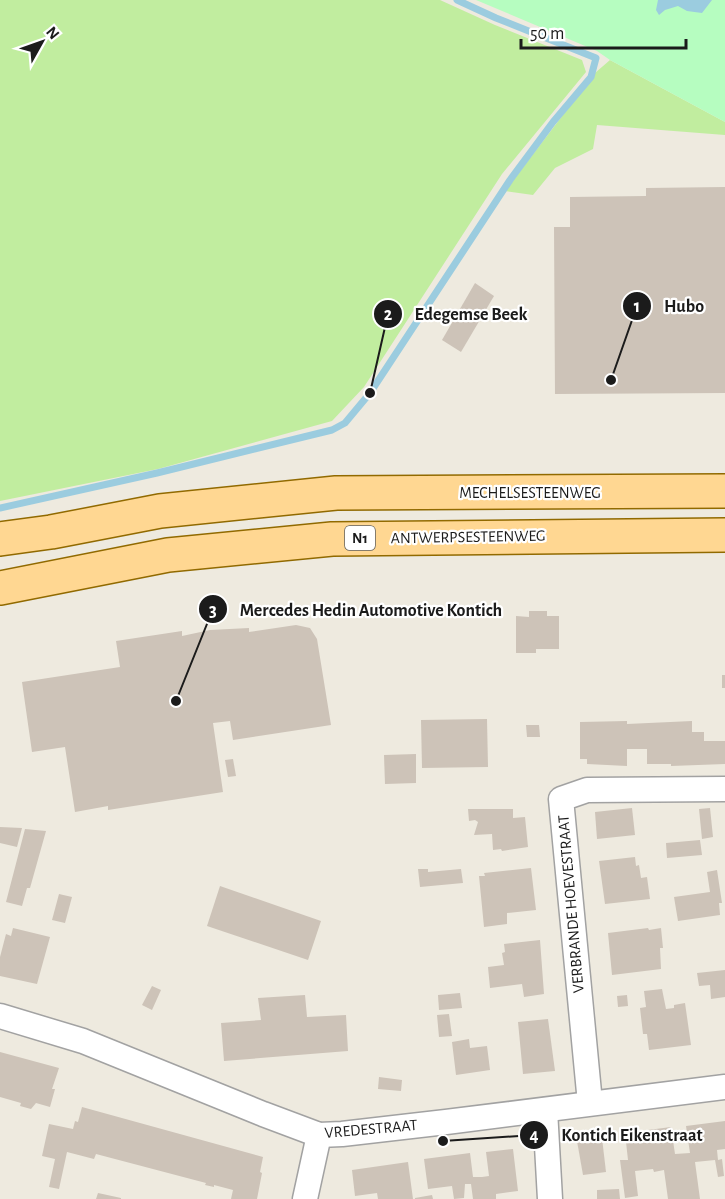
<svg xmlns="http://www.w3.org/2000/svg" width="725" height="1199" font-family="'Alegreya Sans',sans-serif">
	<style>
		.grass { fill: #c1ed9f }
		.park { fill: #b6fdc0 }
		.water { fill: #9bccdf }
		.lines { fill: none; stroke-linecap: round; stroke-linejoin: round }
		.stream { stroke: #9bccdf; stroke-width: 7 }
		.building { fill: #cdc3b8 }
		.minor-casing { stroke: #a2a2a2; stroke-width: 27 }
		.primary-casing { stroke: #916a00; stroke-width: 36 }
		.minor { stroke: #fff; stroke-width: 24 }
		.primary { stroke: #ffd792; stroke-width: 33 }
		.labels { text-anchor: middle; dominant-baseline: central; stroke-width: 4.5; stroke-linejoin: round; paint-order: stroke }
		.shield { fill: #fff; stroke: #5f5f5f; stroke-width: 1.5 }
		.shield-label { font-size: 15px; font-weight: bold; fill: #1b1b1b }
		.street-label { font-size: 16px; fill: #1b1b1b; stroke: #fff }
		.leader { fill: none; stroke: #1b1b1b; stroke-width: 2 }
		.callout-dot { fill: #1b1b1b; stroke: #fff; stroke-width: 2 }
		.mark-label { font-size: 18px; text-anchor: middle; font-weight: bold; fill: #fff }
		.callout-label { font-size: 18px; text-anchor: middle; font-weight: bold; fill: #1b1b1b; stroke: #fff; stroke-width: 4.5; stroke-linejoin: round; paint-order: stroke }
	</style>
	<rect width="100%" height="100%" fill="#eeeadf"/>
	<g class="grass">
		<path d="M0,0h440l55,25 87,35 4,12 -84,102 -138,213 -32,34 -174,48 -158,32z"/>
		<path d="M610,60l115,62v13l-128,-10 -4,24 -38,19 -22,27 -28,-4 90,-118z"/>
	</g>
	<path class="park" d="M476,0h249v122l-115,-62 -13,-9z"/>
	<path class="water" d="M658,0h54l-10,13 -15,-2 -9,-5 -13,4 -6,5 -3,-5z"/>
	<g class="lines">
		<path class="stream" d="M0,508l157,-35 175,-43 13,-7 25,-30 140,-213 43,-58 38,-45 5,-19 -100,-40 -39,-18"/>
	</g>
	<g class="building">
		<path d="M725,187v206l-170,1 -1,-167h16v-30l76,-1v-8z"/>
		<path d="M475,283l19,13 -33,56 -19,-12z"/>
		<path d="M529,611h18v5h12v33h-23v4h-20v-37l13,1z"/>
		<path d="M296,625l14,3 7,11 14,86 -98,15 -3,-19 -17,2 10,69 -115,18v-4l-33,6 -10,-65 -33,5 -10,-70 98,-15 -4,-26 66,-10v5l28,-6 39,-2v4z"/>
		<rect x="722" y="675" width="3" height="13"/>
		<path d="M487,719l1,48 -66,1 -1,-48z"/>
		<path d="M627,721v3l65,-3v11h12v9h21v23l-54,2v-2h-24v-15h-20v17l-40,-2v-5h-7v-37z"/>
		<path d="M526,725h13l1,12h-13z"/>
		<path d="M416,754v29l-31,1 -1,-29z"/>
		<path d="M233,759l3,17 -8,1 -3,-17z"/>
		<path d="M632,808l3,27 -38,4 -2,-27z"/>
		<path d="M710,808l3,29 -11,2 -3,-30z"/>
		<path d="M468,809h45v9l12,-1 3,30 -26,4 -1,-2 -8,1 -1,-16 -18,1 4,-13 -3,-2 -6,1z"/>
		<path d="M0,827l22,1 -5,19 -17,-4z"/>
		<path d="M25,829l21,2 -16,57h-3l-5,18 -16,-4z"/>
		<path d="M700,840l2,15 -35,3 -1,-15z"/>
		<path d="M635,857l1,9 3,-1 2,13 6,-1 3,22 -45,5 -6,-43z"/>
		<path d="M531,868l5,42 -29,3v11l-23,3 -5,-51h6l-1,-3z"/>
		<path d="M418,869h10v3l33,-3 2,14 -43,4z"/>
		<path d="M717,870l5,33h-3l1,12 -42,6 -4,-24 36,-5 -3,-20z"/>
		<path d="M220,886l101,35 -13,39 -101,-34z"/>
		<path d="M59,894l13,3 -7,26 -13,-3z"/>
		<path d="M13,928l37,9 -13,47 -37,-8v-19l6,-23 5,2z"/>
		<path d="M648,928l1,2 12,-2 2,20h-3l1,21 -49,6 -4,-42z"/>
		<path d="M540,940l4,54 -20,3 -2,-13 -32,4 -2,-21 16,-2 -2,-12 3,-1 -1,-8z"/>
		<path d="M725,970v27l-14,2 -1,-14 -11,1 -2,-13z"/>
		<path d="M152,986l9,4 -9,20 -10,-5z"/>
		<path d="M662,989l4,20 8,-1v-3l11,-2 6,42 -42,5 -2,-16h-4l-3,-26 6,-1 -2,-16z"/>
		<path d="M460,993l2,15 -23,2 -1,-15z"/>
		<path d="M305,995l2,22 39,-2 2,36 -124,10 -3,-38 40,-3 -3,-22z"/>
		<path d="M627,995l1,11 -10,1 -1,-11z"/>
		<path d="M449,1014l3,22 -13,1 -2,-22z"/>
		<path d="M548,1019l7,52 -32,3 -5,-52z"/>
		<path d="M469,1039l1,9 17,-2 3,24 -34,5 -4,-33z"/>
		<path d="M0,1052l59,16 -7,21h3l-5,18 -14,-4 -5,6 -11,-3 1,-3 -21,-6z"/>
		<path d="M379,1077l23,3 -1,11 -23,-2z"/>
		<path d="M82,1107l181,50 -3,15 2,1 -5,26h-26l2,-9 -19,-5v2l-9,-2 1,-2 -110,-29 -2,5 -27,-7 -8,37 -10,-2 6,-28 -13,-3 7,-32 24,5 2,-8 3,1z"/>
		<path d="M725,1121v28l-8,1 1,10 4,-1 2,17 -6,1 -3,-17 -20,2 5,37h-32l-4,-29 -10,2 -1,-3 -18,2 3,25 -13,2 -5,-38h8l-3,-27 46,-6 4,27 15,-1 -4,-27z"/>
		<path d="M602,1138l4,34 -23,3 -6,-34z"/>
		<path d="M513,1149l5,42 -22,3v5h-23l-2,-15h-6l-1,14 -10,1 -2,-13 -24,3 -4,-30 46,-6 3,24h9l7,-1 -3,-24z"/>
		<path d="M408,1162l5,37h-35l-1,-6 -22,3 -3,-26z"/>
		<path d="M619,1189l1,10h-23v-9z"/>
		<path d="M98,1193l23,5v1h-25z"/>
		<path d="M432,1195l1,4h-18v-1z"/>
	</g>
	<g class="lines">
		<defs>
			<g id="minor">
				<path d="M0,1016l83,25 180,73 56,21 23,-1 104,-12 279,-35"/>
				<path d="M590,1103l-29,-304 26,-9 138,-1"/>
				<path d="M545,1110l5,89"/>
				<path d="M305,1199l14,-64"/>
			</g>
			<g id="primary">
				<path d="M0,539l51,-7 109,-21 176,-18 389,-2"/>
				<path d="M0,588l168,-33 164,-16 393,-4"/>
			</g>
		</defs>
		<use href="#minor" class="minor-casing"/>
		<use href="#primary" class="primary-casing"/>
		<use href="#minor" class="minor"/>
		<use href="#primary" class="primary"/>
	</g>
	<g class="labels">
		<rect class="shield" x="345" y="526" width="30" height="24" rx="4.5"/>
		<g class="shield-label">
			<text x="360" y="538">N1</text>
		</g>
		<g class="street-label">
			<text x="530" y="493">MECHELSESTEENWEG</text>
			<text transform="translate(468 537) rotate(-1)">ANTWERPSESTEENWEG</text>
			<text transform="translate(571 904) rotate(-95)">VERBRANDE HOEVESTRAAT</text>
			<text transform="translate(371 1129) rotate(-5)">VREDESTRAAT</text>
		</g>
	</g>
	<path class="leader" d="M611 380L637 306M370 393L388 314M176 701L213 609M443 1141L534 1135"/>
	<g class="callout-dot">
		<circle cx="611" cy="380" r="6"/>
		<circle cx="370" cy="393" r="6"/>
		<circle cx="176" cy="701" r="6"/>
		<circle cx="443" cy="1141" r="6"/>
		<circle cx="637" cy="306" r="15"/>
		<circle cx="388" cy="314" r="15"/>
		<circle cx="213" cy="609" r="15"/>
		<circle cx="534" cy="1135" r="15"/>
	</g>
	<g class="mark-label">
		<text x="637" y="312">1</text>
		<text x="388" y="320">2</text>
		<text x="213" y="616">3</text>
		<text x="534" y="1141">4</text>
	</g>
	<g class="callout-label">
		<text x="684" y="312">Hubo</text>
		<text x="471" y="320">Edegemse Beek</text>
		<text x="371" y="616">Mercedes Hedin Automotive Kontich</text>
		<text x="632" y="1141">Kontich Eikenstraat</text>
	</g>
	<g transform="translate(42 42) rotate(50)" stroke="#ffffff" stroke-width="4.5" paint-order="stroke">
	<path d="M0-4.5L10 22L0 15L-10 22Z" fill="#1b1b1b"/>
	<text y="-9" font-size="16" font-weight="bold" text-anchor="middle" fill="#1b1b1b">N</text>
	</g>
	<path d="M521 39v9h165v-9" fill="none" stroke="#1b1b1b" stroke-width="3"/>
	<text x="530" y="39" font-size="18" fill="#1b1b1b" stroke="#ffffff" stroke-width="4.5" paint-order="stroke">50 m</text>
</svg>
